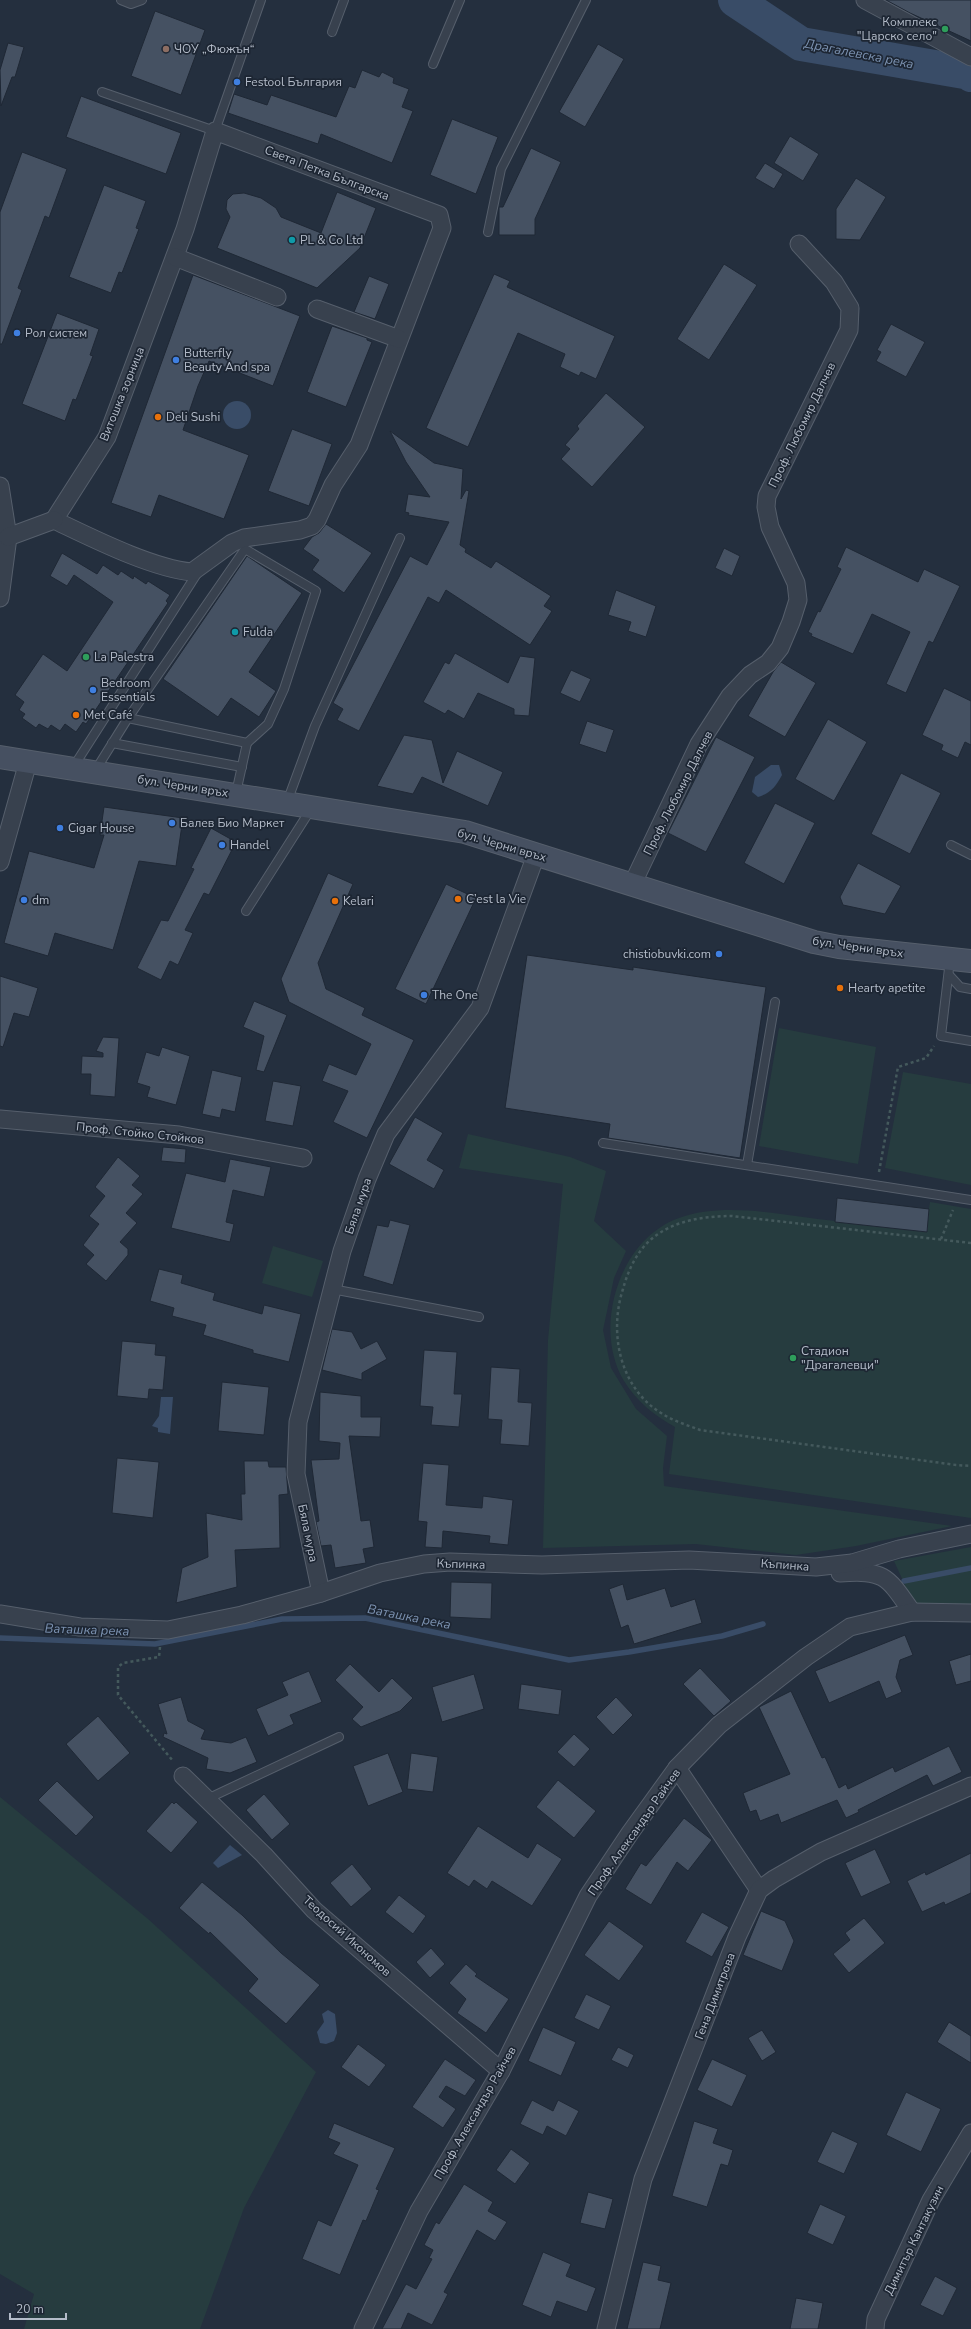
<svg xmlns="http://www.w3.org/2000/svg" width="971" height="2329" font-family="'Nunito Sans',sans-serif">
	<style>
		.green { fill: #263c3f }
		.water { fill: #394c67 }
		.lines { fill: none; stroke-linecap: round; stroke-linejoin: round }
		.stream { stroke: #394c67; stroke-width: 5.5 }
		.river { stroke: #394c67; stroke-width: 34 }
		.building { fill: #455162; stroke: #1f2835 }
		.lane-casing { stroke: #565f6c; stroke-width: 10 }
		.street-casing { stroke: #565f6c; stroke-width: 19 }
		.secondary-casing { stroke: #565f6c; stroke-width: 24 }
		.path { stroke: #44595c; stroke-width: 2.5; stroke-dasharray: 3 3; stroke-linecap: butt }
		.lane { stroke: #38414e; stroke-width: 8 }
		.street { stroke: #38414e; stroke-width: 17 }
		.secondary { stroke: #465061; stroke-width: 22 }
		.leisure-dot { fill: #2e9e5b; stroke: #1d2633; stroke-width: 1.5 }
		.education-dot { fill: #8d6e63; stroke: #1d2633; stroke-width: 1.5 }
		.shop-dot { fill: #3f7fe0; stroke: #1d2633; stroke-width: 1.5 }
		.culture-dot { fill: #0f9aa8; stroke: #1d2633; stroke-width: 1.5 }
		.food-dot { fill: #e8710a; stroke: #1d2633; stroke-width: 1.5 }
		.labels { text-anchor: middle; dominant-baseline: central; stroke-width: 3.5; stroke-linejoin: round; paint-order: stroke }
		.poi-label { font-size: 12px; fill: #b4bcc9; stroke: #1d2633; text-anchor: start }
		.street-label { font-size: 12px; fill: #b4bcc9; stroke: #1d2633 }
		.water-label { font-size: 13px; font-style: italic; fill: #7c92b1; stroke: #1d2633 }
	</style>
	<rect width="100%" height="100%" fill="#242f3e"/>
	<g class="green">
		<path d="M779,1028l97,19 -18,117 -99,-18z"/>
		<path d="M903,1072l68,12v101l-86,-17z"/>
		<path d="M468,1134l102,23 36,14 -12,50 32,30 -12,27 -11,52 8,38 25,41 31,27 -4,32 1,18 288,40 -96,20 -60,9 -100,-11 -153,4 5,-208 15,-156 -104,-16z"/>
		<path d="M837,1198l92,11 1,-7 41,7v309l-302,-44 6,-47c-21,-12 -38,-25 -51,-46 -32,-53 -5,-142 55,-163 47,-17 107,-2 156,3z"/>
		<path d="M273,1246l50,15 -11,36 -50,-14z"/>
		<path d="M971,1547v58h-57l-20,-44z"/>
		<path d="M0,1797l148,122 168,153 -72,136 -44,121h-176l10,-35 -34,-20z"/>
	</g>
	<g class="water">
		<circle cx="237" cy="415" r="14"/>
		<path d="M771,765h8l3,10c-6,11 -11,18 -24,22l-6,-5 3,-15z"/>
		<path d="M161,1397h12l-3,37 -12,-2v-4l-6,-2 7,-10z"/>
		<path d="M230,1845l12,10 -24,13 -5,-5z"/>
		<path d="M328,2010l7,4 2,19 -3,8 -8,3 -6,-1 -3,-11 7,-10 -2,-8z"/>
	</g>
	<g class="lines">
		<g class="stream">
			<path d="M904,1581l67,-13"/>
			<path d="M0,1638l155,6 127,-25 83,-1 204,42 60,-8 93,-16 41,-12"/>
		</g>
		<path class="river" d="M735,0l66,44 169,29 1,2"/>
	</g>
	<g class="building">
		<path d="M886,0h85v41l-61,-28z"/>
		<path d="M155,11l50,19 -24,65 -50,-19z"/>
		<path d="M8,43l16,4 -9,30h-3l-11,29 -1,-36z"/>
		<path d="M598,44l26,15 -39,68 -26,-15z"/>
		<path d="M362,70l17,7 3,-5 12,6 -1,5 16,6 -7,18 11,4 -21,52 -71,-29 -3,10 -90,-31 6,-19 33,11 4,-10 65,22 13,-31 6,2z"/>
		<path d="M81,96l100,37 -15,41 -100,-37z"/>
		<path d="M452,119l46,18 -22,57 -46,-19z"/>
		<path d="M790,136l29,18 -16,27 -29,-18z"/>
		<path d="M531,148l30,14 -26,57v16h-36v-28h4z"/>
		<path d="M22,152l45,17 -18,49 -4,-2 -7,19 -20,53 4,2 -20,54h-2v-132z"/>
		<path d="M765,163l18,11 -9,15 -19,-11z"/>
		<path d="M856,178l30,19 -26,43 -24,-1v-30z"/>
		<path d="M104,185l42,16 -10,27 3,1 -17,44 -3,-1 -8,21 -42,-16z"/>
		<path d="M337,192l39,16 -16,40 -43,40 -100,-40 13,-31 -4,-8 1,-9 6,-6 11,-1 17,5 15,10 5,9 40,16z"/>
		<path d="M724,264l33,21 -48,75 -32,-21z"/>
		<path d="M494,274l16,7 -3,6 108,49 -19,43 -15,-7 -2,4 -19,-9 5,-13 -47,-21 -50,114 -42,-19z"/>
		<path d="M193,275l107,41 -27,70 -64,-25 -11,25 -15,44 66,25 -25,64 -65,-24 -8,22 -40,-14z"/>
		<path d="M369,276l20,8 -14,35 -21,-7z"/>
		<path d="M57,313l42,16 -9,26 3,1 -17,44 -3,-1 -8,22 -43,-17z"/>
		<path d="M891,324l34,18 -19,35 -30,-16 5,-9 -4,-2z"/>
		<path d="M332,326l35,12v2l5,2 -26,65 -39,-15z"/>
		<path d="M606,393l39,34 -53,60 -31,-28 9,-10 -5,-4 14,-16 -2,-3z"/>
		<path d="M292,429l40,15 -23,62 -41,-15z"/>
		<path d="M390,431l44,32 29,6 -2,30 5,-9 3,1 -9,54 6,4 -1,3 26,16 5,-7 55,35 -7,10 8,5 -22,34 -84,-55 -7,13 -11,-6 -69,134 -22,-11 6,-11 -10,-6 77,-147 17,9 22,-43 -41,-7 1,-2 -4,-1 3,-18 22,3 -24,-35z"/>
		<path d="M326,524l46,29 -28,40 -32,-23 7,-10 -16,-11 9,-12 7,-4z"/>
		<path d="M846,547l72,35 6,-13 36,17 -27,57 -4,-2 -23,52 -20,-9 24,-52 -38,-18 -19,40 -42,-18 1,-2 -4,-2 10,-21 2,1 21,-43 -4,-2z"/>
		<path d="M724,548l16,8 -8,20 -17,-8z"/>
		<path d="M62,553l35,21 6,-9 15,10 3,-4 12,8 1,-3 12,8 2,-3 22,14 -4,6 2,2 -82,121 -3,-2 -7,10 -11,-8 -5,7 -9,-6 -3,4 -9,-5 -3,4 -14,-10 3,-4 -6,-4 5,-8 -9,-7 28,-41 24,17 46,-69 -39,-27 -7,11 -17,-10z"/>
		<path d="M247,556l55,37 -53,79 27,19 -17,26 -28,-19 -13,19 -55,-38z"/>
		<path d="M616,590l40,16 -10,31 -18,-6 3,-9 -23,-7z"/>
		<path d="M455,653l53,30 12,-27 15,2 -6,58 -15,-1v-6l-36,-16 -14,26 -16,-9 -3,4 -22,-12 22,-40 4,2z"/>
		<path d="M781,662l35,21 -31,54 -37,-21 25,-44z"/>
		<path d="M571,670l20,9 -11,23 -20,-9z"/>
		<path d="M944,688l27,13v44l-6,-3 -7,16 -17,-8 2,-5 -21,-10z"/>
		<path d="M828,719l39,23 -33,59 -39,-22z"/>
		<path d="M587,721l27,9 -8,23 -27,-9z"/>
		<path d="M404,735l28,5 11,43 14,-32 46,21 -15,34 -66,-29 -9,17 -36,-8z"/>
		<path d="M716,737l39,20 -49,95 -38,-19z"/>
		<path d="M901,773l40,20 -31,61 -39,-20z"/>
		<path d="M775,803l40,20 -31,61 -40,-21z"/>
		<path d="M104,807l79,11 -7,48 -37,-5 -26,89 -58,-17 -7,23 -44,-13 25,-92 65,17 10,-33h-4z"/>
		<path d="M211,828l25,14 -27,53 -5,-2 -19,37 8,3 -15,32 -8,-4 -9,19 -24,-12 24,-48 7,1 26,-52 -3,-1z"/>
		<path d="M858,863l43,23 -16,28 -42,-9 -3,-8z"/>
		<path d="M328,873l25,11 -35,79 8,26 39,19 -3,7 52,25 -47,98 -34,-16 15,-31 -26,-10 7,-17 27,11 15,-31 -82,-42 -8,-23z"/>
		<path d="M446,884l30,14 -50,106 -31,-15z"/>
		<path d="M527,955l106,15v-3l133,20 -26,171 -132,-20 2,-14 -105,-16z"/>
		<path d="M0,976l38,12 -9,29 -15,-4 -11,34 -3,-1z"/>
		<path d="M254,1001l33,14 -23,57 -8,-2 8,-34 -21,-9z"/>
		<path d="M103,1037l16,1 -4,59 -25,-2 1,-21h-10l1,-18 21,1v-4l-7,-2z"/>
		<path d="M162,1047l28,9 -14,49 -29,-8 3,-10 -13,-4 9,-31 13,4z"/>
		<path d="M212,1070l30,7 -7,35 -13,-3 -2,9 -18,-4z"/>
		<path d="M273,1081l28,5 -8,40 -28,-5z"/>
		<path d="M415,1117l28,16 -16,27 17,10 -10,19 -45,-25z"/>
		<path d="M163,1147l23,2 -1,14 -24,-2z"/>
		<path d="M118,1157l22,19 -8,9 11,9 -17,19 11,10 -17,19 8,7v6l-22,26 -20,-17 8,-9 -11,-10 16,-21 -10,-8 16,-20 -10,-9z"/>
		<path d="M230,1159l41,8 -7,30 -31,-7 -7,32 8,2 -4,18 -59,-14 15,-55 39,9z"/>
		<path d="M837,1198l92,11 -2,23 -92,-10z"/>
		<path d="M390,1220l20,5 -17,60 -30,-9 14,-51 11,2z"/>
		<path d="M159,1269l24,6 -2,8 34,10 -2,7 49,14 2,-9 37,9 -12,48 -36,-9v-3l-50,-15 3,-10 -34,-9 2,-8 -24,-7z"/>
		<path d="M332,1329l20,3 9,17 16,-8 10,18 -25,14v7l-40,-10z"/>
		<path d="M122,1341l34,3 -1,11 11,1 -3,34 -14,-1 -1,10 -31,-3z"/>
		<path d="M424,1350l33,2 -3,42h8l-3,33 -28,-2 2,-18 -13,-1z"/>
		<path d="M491,1367l29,2 -2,33 14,1 -3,43 -29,-2 2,-24 -14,-1z"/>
		<path d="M222,1382l47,5 -5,48 -46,-4z"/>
		<path d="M320,1392l41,4v21h20l-1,20 -31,-1 12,85 9,-1 4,27 -11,2 3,14 -31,5 -4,-23 -10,1 -5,-24 3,-1 -8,-61 28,-1 1,-16 -21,-2z"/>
		<path d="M117,1458l42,4 -6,56 -41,-5z"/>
		<path d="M244,1461h24l1,6h17l2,27 -9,1 1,53 -45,2 2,37 -61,16 6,-35 26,-11 -2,-44 36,7 -1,-26h4z"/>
		<path d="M423,1463l26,2 -3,40 36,3 1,-12 30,4 -5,45 -19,-2 1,-7 -47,-5 -1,17 -17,-1 2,-25 -9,-1z"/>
		<path d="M451,1582l41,1 -1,36 -41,-2z"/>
		<path d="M623,1584l4,16 38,-12 6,19 24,-8 7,24 -68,21 -6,-19 -7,3 -12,-39z"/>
		<path d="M905,1635l8,20 -13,5 -4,17 6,15 -16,7 -7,-18 -50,22 -14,-32z"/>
		<path d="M971,1654v27l-15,4 -7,-24z"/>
		<path d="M350,1664l29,28 13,-14 21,20 -13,13 -39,16 -9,-8 11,-12 -28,-27z"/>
		<path d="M700,1668l31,33 -17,15 -31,-32z"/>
		<path d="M309,1671l13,31 -32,13 4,9 -26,12 -12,-27 32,-14 -6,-13z"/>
		<path d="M474,1674l10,35 -42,13 -10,-35z"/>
		<path d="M521,1684l41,6 -3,25 -41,-6z"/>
		<path d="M791,1691l31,67 3,-1 14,31 7,-4 2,5 45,-22 2,5 54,-26 13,26 -29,14 -6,-11 -69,35 1,2 -13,6 -9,-18 -56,23 -3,-9 -18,7 -4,-11 -6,2 -7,-19 47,-19 -31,-67z"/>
		<path d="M181,1697l7,24 17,9 -4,9 30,4 15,-6 11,25 -27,11 -24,-4 2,-11 -45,-21 1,-4 3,1 -9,-30z"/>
		<path d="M616,1697l17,18 -20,20 -17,-18z"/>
		<path d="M98,1716l32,37 -32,28 -32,-37z"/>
		<path d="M574,1734l16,15 -16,18 -17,-15z"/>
		<path d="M388,1753l15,39 -35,14 -15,-40z"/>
		<path d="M411,1753l27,4 -5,35 -26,-3z"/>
		<path d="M558,1780l38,31 -22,27 -38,-31z"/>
		<path d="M57,1781l37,36 -18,19 -38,-36z"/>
		<path d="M264,1794l26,30 -18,16 -26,-30z"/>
		<path d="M172,1802l2,2 2,-2 22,20 -27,31 -25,-22z"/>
		<path d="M684,1818l28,22 -24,31 -11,-9 -26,43 -26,-16 16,-26 5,3z"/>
		<path d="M478,1826l50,32 9,-15 25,16 -30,47 -40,-25 -5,8 -13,-9 -5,7 -22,-14z"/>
		<path d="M875,1849l16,34 -30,14 -16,-34z"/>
		<path d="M971,1853v40l-26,12 -1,-3 -22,10 -15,-31 18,-9 1,3z"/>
		<path d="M352,1864l20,25 -21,18 -21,-24z"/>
		<path d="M202,1882l40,33 39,38 39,32 -34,39 -38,-33 10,-12 -48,-47 -1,2 -30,-26z"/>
		<path d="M399,1895l27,21 -13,18 -28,-22z"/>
		<path d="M761,1911l24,10 9,20 -12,30 -39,-16z"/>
		<path d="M702,1912l27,15 -17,30 -27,-15z"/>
		<path d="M864,1918l21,25 -36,30 -16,-19 17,-14 -5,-7z"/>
		<path d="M609,1921l35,25 -25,35 -35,-26z"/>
		<path d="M431,1948l14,16 -15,14 -14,-16z"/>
		<path d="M466,1964l11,10 -2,2 34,23 -23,34 -29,-20 9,-14 -17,-16z"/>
		<path d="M586,1994l25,12 -12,24 -25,-12z"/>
		<path d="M949,2022l22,14v27l-34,-21z"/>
		<path d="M543,2027l33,15 -15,34 -33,-15z"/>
		<path d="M762,2030l14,22 -14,9 -14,-23z"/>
		<path d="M358,2044l28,21 -17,22 -28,-20z"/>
		<path d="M618,2047l16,8 -6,13 -17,-8z"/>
		<path d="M445,2059l31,21 -11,16 -19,-10 -7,11 17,12 -13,19 -31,-21z"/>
		<path d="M712,2059l35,16 -15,32 -35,-17z"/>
		<path d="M906,2092l35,17 -20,43 -35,-17z"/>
		<path d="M532,2100l21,11 5,-11 21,11 -13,25 -19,-10 -4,9 -23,-11z"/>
		<path d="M694,2121l24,8 -5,14 20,7 -5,16 -7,-2 -14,43 -35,-11z"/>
		<path d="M334,2123l61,25 -19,41 3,1 -13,31 -3,-1 -23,55 -38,-16 16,-39 13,6 27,-61 -25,-11 7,-11 -12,-5z"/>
		<path d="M832,2131l26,12 -14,31 -27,-12z"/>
		<path d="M511,2149l19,14 -15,21 -19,-14z"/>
		<path d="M464,2184l29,18 -5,9 19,11 -12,19 -18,-11 -33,62 4,2 -16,31 -24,-12 -7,16h-19l24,-45 10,5 16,-30 -3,-1 4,-8 -9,-5 12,-23 3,2z"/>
		<path d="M588,2192l25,7 -8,30 -25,-6z"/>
		<path d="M820,2204l26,12 -13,29 -26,-12z"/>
		<path d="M543,2252l28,12 -5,12 30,12 -9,24 -30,-11 -6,16 -29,-12z"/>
		<path d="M643,2262l18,4 -3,14 13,3 -11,46h-33z"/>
		<path d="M935,2276l22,12 -14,28 -23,-11z"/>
		<path d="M796,2298l27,5 -5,26h-28z"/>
	</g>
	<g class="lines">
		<defs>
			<g id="lane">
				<path d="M121,0l10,4 11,-4"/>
				<path d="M332,32l12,-32"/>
				<path d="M433,64l27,-64"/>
				<path d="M102,92l113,39 46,-131"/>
				<path d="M488,232l13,-63 85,-169"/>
				<path d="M128,718l117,-169 71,42 -32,98 -16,35 -21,19"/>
				<path d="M112,743l130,24"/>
				<path d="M74,766l124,-194"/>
				<path d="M95,771l33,-53 119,25 -11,50"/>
				<path d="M287,802l28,-76 85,-188"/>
				<path d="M951,845l20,10"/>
				<path d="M246,911l65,-102"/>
				<path d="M950,960l-9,76 30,5"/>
				<path d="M949,975l11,12 11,2"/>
				<path d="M603,1143l368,57"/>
				<path d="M747,1165l28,-163"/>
				<path d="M332,1289l147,28"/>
				<path d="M207,1799l132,-62"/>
			</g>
			<g id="street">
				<path d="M865,0l106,57"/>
				<path d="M215,131l224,84 3,13 -83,217 -26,40 -16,35 -5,6 -12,4 -56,8 -12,5 -40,29c-41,-4 -100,-34 -138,-52l53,-83 78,-208z"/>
				<path d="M175,257l102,40"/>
				<path d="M317,309l82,30"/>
				<path d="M0,486l8,51 -8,61"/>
				<path d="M8,537l46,-17"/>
				<path d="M0,862l28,-100"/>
				<path d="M632,885l67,-141 31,-48 20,-21 18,-12 12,-15 11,-26 7,-22 -2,-17 -26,-56 -4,-20 1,-11 82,-166 1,-22 -16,-26 -35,-38"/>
				<path d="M0,1119l179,16 124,23"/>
				<path d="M840,1573c45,-3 47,3 72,39"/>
				<path d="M321,1593l-25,-119 2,-52 44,-171 25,-72 19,-45 94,-126 56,-153"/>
				<path d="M0,1614l80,13 88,3 74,-15 79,-22 59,-20 44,-9 26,-2 92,3 147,-5 127,7 36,-4 47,-14 72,-15"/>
				<path d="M677,1768l82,122"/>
				<path d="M183,1776l81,79 50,55 187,161"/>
				<path d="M363,2329l56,-118 82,-140 87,-175 42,-63 47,-65 42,-43 87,-68 44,-30 62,-15 59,1"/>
				<path d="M606,2329l37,-150 94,-242 22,-47 15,-11 47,-27 150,-66"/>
				<path d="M875,2329l1,-10 55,-119 40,-67"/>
			</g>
			<path id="secondary" d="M0,757l465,75 349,110 25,5 132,14"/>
		</defs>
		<use href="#lane" class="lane-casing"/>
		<use href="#street" class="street-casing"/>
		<use href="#secondary" class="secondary-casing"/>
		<g class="path">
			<path d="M879,1172l19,-105 28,-9 8,-12"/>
			<path d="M941,1239l12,-29"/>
			<path d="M971,1243l-239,-27c-27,0 -56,4 -78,21 -16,12 -26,33 -31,52 -14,43 -4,98 38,124 12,8 26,12 39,17l256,35 15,1"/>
			<path d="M160,1647l-1,10 -36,6 -5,4v28l55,66"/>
		</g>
		<use href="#lane" class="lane"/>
		<use href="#street" class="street"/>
		<use href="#secondary" class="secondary"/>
	</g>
	<g class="leisure-dot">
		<circle cx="945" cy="29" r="4"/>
		<circle cx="86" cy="657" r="4"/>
		<circle cx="793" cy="1358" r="4"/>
	</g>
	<circle class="education-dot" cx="166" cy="49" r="4"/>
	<g class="shop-dot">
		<circle cx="237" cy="82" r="4"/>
		<circle cx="17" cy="333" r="4"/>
		<circle cx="176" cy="360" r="4"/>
		<circle cx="93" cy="690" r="4"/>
		<circle cx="172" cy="823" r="4"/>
		<circle cx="60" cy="828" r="4"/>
		<circle cx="222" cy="845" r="4"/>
		<circle cx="24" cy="900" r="4"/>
		<circle cx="719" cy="954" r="4"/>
		<circle cx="424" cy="995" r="4"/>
	</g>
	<g class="culture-dot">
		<circle cx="292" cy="240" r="4"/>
		<circle cx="235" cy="632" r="4"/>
	</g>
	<g class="food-dot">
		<circle cx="158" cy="417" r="4"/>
		<circle cx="76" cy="715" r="4"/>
		<circle cx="458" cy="899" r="4"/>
		<circle cx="335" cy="901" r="4"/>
		<circle cx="840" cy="988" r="4"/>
	</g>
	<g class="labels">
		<g class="poi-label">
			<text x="937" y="22" text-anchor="end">Комплекс<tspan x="937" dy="14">"Царско село"</tspan></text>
			<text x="174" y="49">ЧОУ „Фюжън“</text>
			<text x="245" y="82">Festool България</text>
			<text x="300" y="240">PL &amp; Co Ltd</text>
			<text x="25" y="333">Рол систем</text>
			<text x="184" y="353">Butterfly<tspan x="184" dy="14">Beauty And spa</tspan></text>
			<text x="166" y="417">Deli Sushi</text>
			<text x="243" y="632">Fulda</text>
			<text x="94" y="657">La Palestra</text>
			<text x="101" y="683">Bedroom<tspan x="101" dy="14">Essentials</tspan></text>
			<text x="84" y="715">Met Café</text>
			<text x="180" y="823">Балев Био Маркет</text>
			<text x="68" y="828">Cigar House</text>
			<text x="230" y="845">Handel</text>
			<text x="466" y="899">C’est la Vie</text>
			<text x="32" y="900">dm</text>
			<text x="343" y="901">Kelari</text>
			<text x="711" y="954" text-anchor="end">chistiobuvki.com</text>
			<text x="848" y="988">Hearty apetite</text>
			<text x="432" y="995">The One</text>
			<text x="801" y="1351">Стадион<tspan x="801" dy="14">"Драгалевци"</tspan></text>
		</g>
		<g class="street-label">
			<text transform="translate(327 173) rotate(21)">Света Петка Българска</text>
			<text transform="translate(122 394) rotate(-68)">Витошка зорница</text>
			<text transform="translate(802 425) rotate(-64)">Проф. Любомир Далчев</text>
			<text transform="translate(183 786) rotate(9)">бул. Черни връх</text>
			<text transform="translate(678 793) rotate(-63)">Проф. Любомир Далчев</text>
			<text transform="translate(502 845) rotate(16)">бул. Черни връх</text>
			<text transform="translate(858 947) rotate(8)">бул. Черни връх</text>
			<text transform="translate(140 1133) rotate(6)">Проф. Стойко Стойков</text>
			<text transform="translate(358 1206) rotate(-71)">Бяла мура</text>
			<text transform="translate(308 1533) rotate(78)">Бяла мура</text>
			<text transform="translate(461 1564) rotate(2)">Къпинка</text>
			<text transform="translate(785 1565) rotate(4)">Къпинка</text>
			<text transform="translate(634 1832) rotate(-55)">Проф. Александър Райчев</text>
			<text transform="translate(347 1936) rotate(42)">Теодосий Икономов</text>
			<text transform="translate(715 1996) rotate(-69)">Гена Димитрова</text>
			<text transform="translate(475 2113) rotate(-60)">Проф. Александър Райчев</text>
			<text transform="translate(914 2240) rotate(-64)">Димитър Кантакузин</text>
		</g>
		<g class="water-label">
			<text transform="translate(859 54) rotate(11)">Драгалевска река</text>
			<text transform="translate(409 1617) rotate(11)">Ваташка река</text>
			<text transform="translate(87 1630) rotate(2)">Ваташка река</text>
		</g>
	</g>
	<path d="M10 2313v6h56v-6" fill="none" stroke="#b4bcc9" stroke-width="2"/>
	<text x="16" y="2313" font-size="12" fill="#b4bcc9" stroke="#1d2633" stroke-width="3" paint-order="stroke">20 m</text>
</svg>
